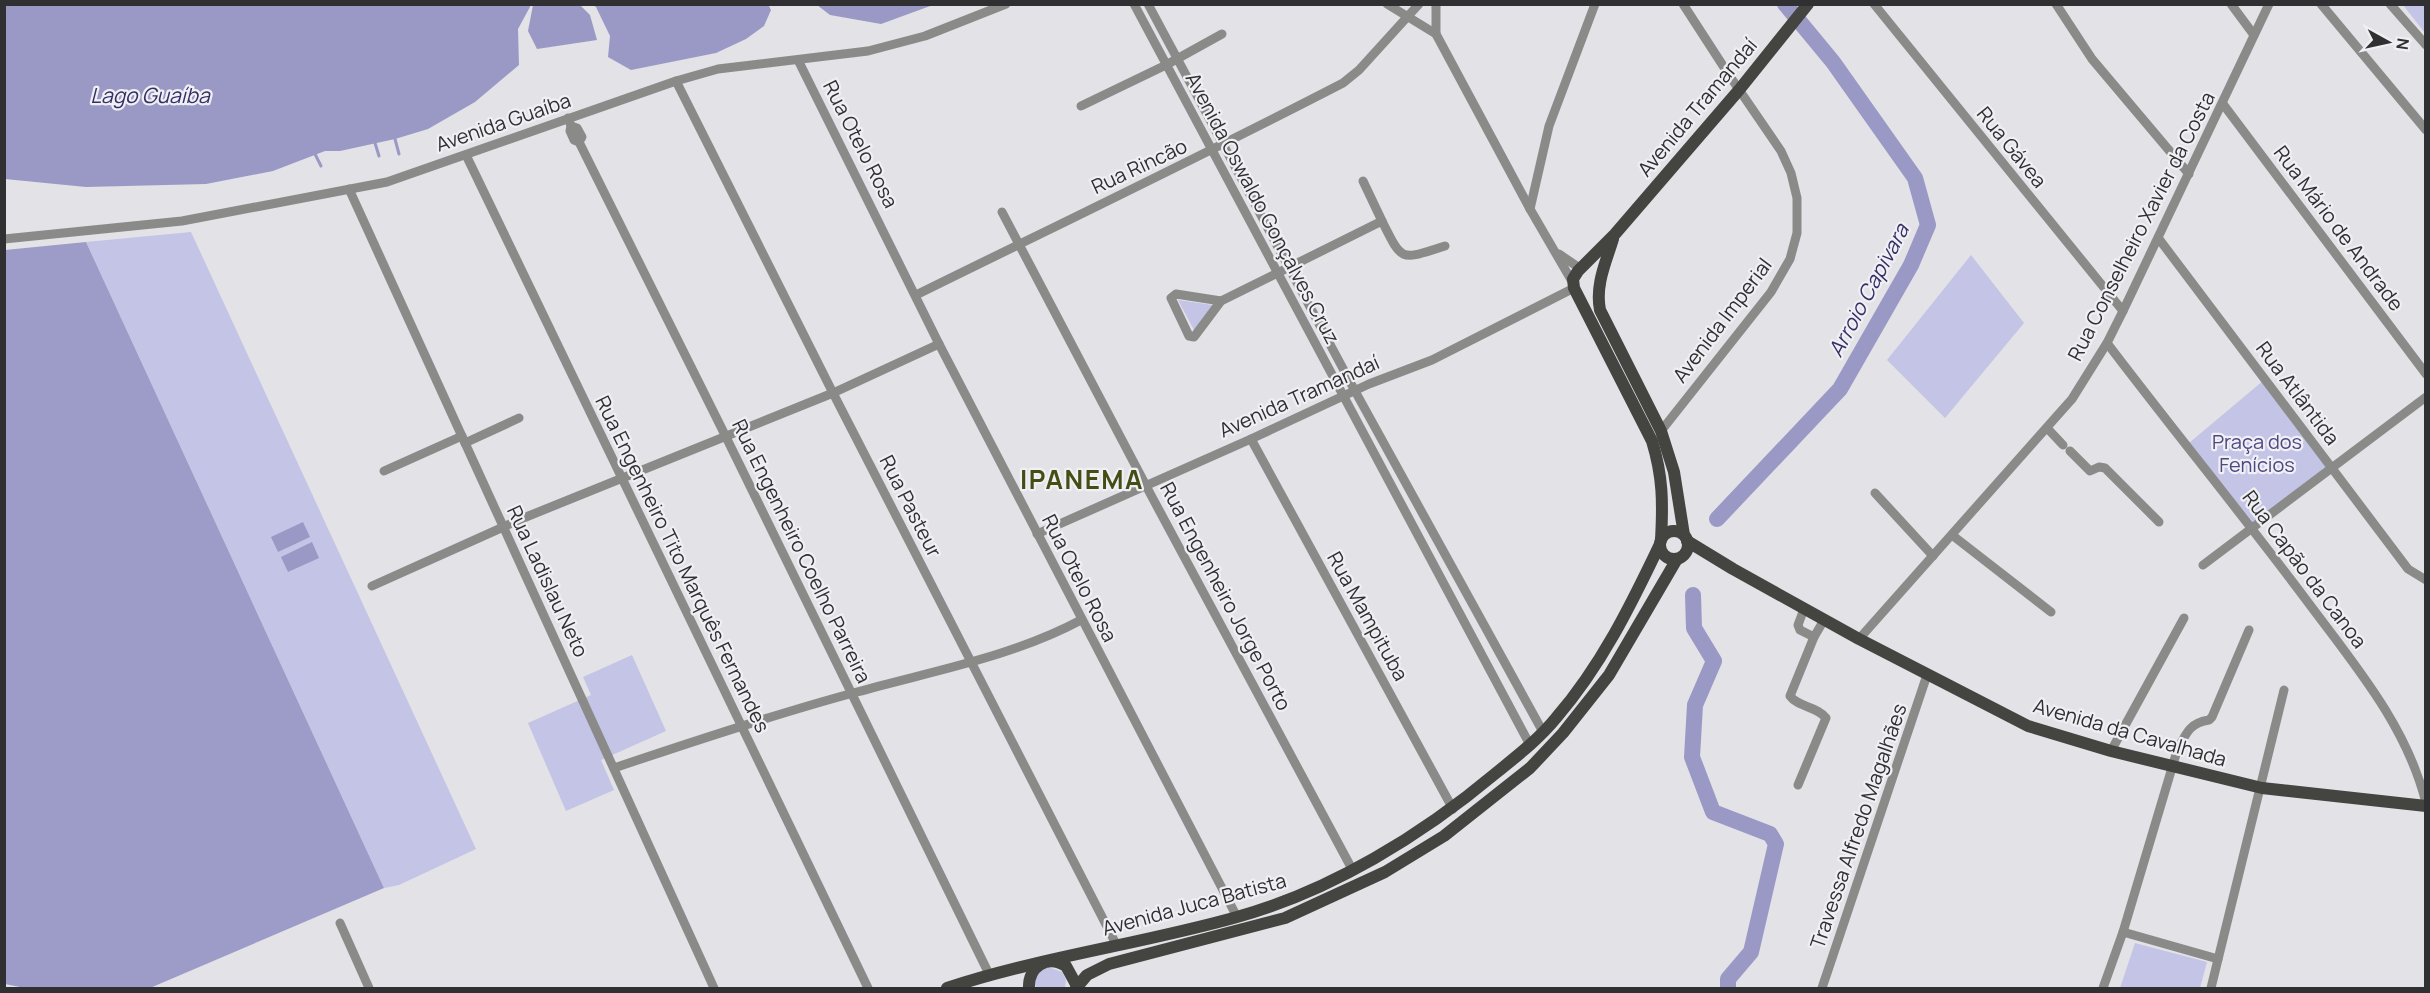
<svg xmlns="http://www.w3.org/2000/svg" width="2430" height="993" font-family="Manrope,sans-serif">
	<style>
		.green { fill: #c4c4e6 }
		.forest { fill: #9d9bc8 }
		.water { fill: #9a99c5 }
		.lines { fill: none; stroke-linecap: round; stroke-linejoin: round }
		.stream { stroke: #9a99c5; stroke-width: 3 }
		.river { stroke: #9a99c5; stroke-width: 16 }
		.minor { stroke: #8a8b89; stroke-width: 9 }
		.major { stroke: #444541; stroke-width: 12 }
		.labels { text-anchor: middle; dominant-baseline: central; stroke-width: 4.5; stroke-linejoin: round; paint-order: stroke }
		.street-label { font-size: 20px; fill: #303032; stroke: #efeff4 }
		.park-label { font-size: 20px; fill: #4d4782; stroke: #efeff4 }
		.water-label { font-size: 21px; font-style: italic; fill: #362f67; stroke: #efeff4 }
		.district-label { font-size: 26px; font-weight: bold; letter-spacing: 1.5px; fill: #444d14; stroke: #efeff4 }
	</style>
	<rect width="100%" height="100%" fill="#e2e2e7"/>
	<g class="green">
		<path d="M2403,5h22v28z"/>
		<path d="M191,232l285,617 -77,36 -15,3 -298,-646z"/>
		<path d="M1971,255l53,68 -79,95 -58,-58z"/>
		<path d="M1178,300l35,5 -19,25z"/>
		<path d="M2264,380l64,88 -75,56 -64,-81z"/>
		<path d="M632,655l34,76 -65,29 13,30 -48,21 -38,-88 63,-28 -8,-18z"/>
		<path d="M2135,943l72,19 -7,26h-80z"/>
		<path d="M1048,967l14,5 4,8 -1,8h-29c-3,-10 3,-16 12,-21z"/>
	</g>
	<path class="forest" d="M86,242l298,646 -234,100h-125l-20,-4v-734z"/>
	<g class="water">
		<path d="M5,4h526v1l-13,24 1,36 -44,37 -47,27 -33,10 -55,12h-15l-52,20 -67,13 -120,3 -81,-8z"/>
		<path d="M768,4l3,6 -7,16 -18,13 -30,14 -85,17 -23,-13 2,-21 -14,-29 -3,-2z"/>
		<path d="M533,5h47l10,10 7,25 -60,9 -9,-18z"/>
		<path d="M817,5h116l-52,19 -51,-9z"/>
		<path d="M303,522l7,15 -32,15 -7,-15z"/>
		<path d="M312,542l7,16 -31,14 -7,-15z"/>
	</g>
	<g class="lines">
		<g class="stream">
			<path d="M395,139l4,15"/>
			<path d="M375,143l4,13"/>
			<path d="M315,154l6,12"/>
		</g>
		<g class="river">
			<path d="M1717,519l123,-130 71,-124 17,-40 -13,-47 -82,-116 -48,-58"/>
			<path d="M1693,595l1,33 20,33 -19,44 -3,52 21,55 57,22 6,10 -25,108 -23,27v9"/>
		</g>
		<g class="minor">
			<path d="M1134,4l396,741"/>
			<path d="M1148,4l207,387 188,341"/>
			<path d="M1387,4l49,30 94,175 43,74"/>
			<path d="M1874,4l249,307"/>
			<path d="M2056,4l36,55 97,115"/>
			<path d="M2231,4l23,31"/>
			<path d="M2321,4l105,126"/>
			<path d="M2390,4l36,41"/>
			<path d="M1436,34v-30"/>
			<path d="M798,60l141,284 298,573"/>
			<path d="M676,81l157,312 284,553"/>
			<path d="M2223,104l203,270"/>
			<path d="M1081,106l85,-41 56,-31"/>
			<path d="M568,118l3,8 -1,5 4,9 5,2 147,295 264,539"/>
			<path d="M571,126l6,2 5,9 -3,5"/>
			<path d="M466,155l402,833"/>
			<path d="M1363,181l19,40"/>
			<path d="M349,189l365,799"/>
			<path d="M1530,209l19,-83 46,-122"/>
			<path d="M1002,212l150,285 200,372"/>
			<path d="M4,239l178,-18 205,-39 289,-101 42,-12 150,-18 57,-15 81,-32"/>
			<path d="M2159,239l249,330 18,11"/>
			<path d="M1559,254l22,15"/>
			<path d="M916,295c142,-70 286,-139 427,-212l16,-13 60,-66"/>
			<path d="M1221,301l-45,-7 -5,4 18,38 5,1 27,-36 161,-80c21,42 18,39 63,25"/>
			<path d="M2107,343c66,87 135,171 200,258 47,63 100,125 119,202"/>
			<path d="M2047,428l16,17"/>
			<path d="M1661,431l110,-139 19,-33 7,-26v-35l-6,-25 -10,-22 -52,-76 -46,-71"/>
			<path d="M1251,439l202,370"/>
			<path d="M465,443l54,-25"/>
			<path d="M2070,451l20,20 9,-4 6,1 54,54"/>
			<path d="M384,471l78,-35"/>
			<path d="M1875,493l58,63"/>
			<path d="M1037,534l214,-95 118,-55 63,-24 142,-72"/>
			<path d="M1952,535l99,77"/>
			<path d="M2203,565l223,-168"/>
			<path d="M372,586l149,-67 312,-126 106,-49"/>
			<path d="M1804,609l-6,16 2,5 14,7 10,-17"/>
			<path d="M1859,639l213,-240 35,-56 16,-32 146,-307"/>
			<path d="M2111,751l73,-133"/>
			<path d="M614,768c80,-27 161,-54 243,-76 75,-21 155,-35 224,-72"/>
			<path d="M1798,785l28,-67c-8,-11 -28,-11 -36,-22l24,-59"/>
			<path d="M340,923l29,65"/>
			<path d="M2123,932l95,27"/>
			<path d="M1822,988l105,-313"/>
			<path d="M2103,988l20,-56 54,-181c9,-17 12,-28 32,-31l3,-3 37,-87"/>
			<path d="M2211,988l73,-298"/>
		</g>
		<g class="major">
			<path d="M1613,239c-7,23 -18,46 -13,71l61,121 13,41 10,63"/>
			<circle cx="1674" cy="545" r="14"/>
			<path d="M1661,540c2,-37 2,-63 -9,-99l-78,-153 -1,-9 5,-8 37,-37 124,-144 69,-86"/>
			<path d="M1687,541l46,28 126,70 169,87 83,25 151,37 164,18"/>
			<path d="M947,988c94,-31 194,-44 290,-71 94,-26 185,-82 259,-144 21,-17 43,-34 60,-55 45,-52 75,-113 104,-174"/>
			<path d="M1029,988c-1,-21 18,-34 37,-22l12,22"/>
			<path d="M1076,988l11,-13 22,-11 176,-46 100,-46 59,-36 86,-68 33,-35 46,-58 68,-116"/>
		</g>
	</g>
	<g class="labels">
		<g class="street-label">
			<text transform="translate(1697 107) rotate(-50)">Avenida Tramandaí</text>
			<text transform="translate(503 122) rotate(-19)">Avenida Guaíba</text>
			<text transform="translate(861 144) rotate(63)">Rua Otelo Rosa</text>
			<text transform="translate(2012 147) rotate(51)">Rua Gávea</text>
			<text transform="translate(1139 166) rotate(-25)">Rua Rincão</text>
			<text transform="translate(1263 208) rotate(62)">Avenida Oswaldo Gonçalves Cruz</text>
			<text transform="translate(2141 226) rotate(-63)">Rua Conselheiro Xavier da Costa</text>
			<text transform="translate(2339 228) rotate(53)">Rua Mário de Andrade</text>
			<text transform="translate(1722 320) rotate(-53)">Avenida Imperial</text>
			<text transform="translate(2298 393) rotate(53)">Rua Atlântida</text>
			<text transform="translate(1299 396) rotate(-24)">Avenida Tramandaí</text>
			<text transform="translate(911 506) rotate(63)">Rua Pasteur</text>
			<text transform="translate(802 551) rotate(64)">Rua Engenheiro Coelho Parreira</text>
			<text transform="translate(683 564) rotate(64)">Rua Engenheiro Tito Marquês Fernandes</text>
			<text transform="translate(2305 569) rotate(53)">Rua Capão da Canoa</text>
			<text transform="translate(1080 578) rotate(63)">Rua Otelo Rosa</text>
			<text transform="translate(548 581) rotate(65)">Rua Ladislau Neto</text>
			<text transform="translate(1226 596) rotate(62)">Rua Engenheiro Jorge Porto</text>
			<text transform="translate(1368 616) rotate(61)">Rua Mampituba</text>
			<text transform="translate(2130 732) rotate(16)">Avenida da Cavalhada</text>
			<text transform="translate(1858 826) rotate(-71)">Travessa Alfredo Magalhães</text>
			<text transform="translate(1194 904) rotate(-15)">Avenida Juca Batista</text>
		</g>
		<g class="park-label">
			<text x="2257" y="441">Praça dos<tspan x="2257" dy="23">Fenícios</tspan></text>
		</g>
		<g class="water-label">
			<text x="150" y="95">Lago Guaíba</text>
			<text transform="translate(1868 290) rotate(-62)">Arroio Capivara</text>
		</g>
		<g class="district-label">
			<text x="1082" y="479">IPANEMA</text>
		</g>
	</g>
	<rect width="2430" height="993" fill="none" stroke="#303032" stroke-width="12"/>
	<g transform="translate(2388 42) rotate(98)" stroke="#efeff4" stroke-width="4.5" paint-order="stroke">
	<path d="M0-4.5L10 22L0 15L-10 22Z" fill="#303032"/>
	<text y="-9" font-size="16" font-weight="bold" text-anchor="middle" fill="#303032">N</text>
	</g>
</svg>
